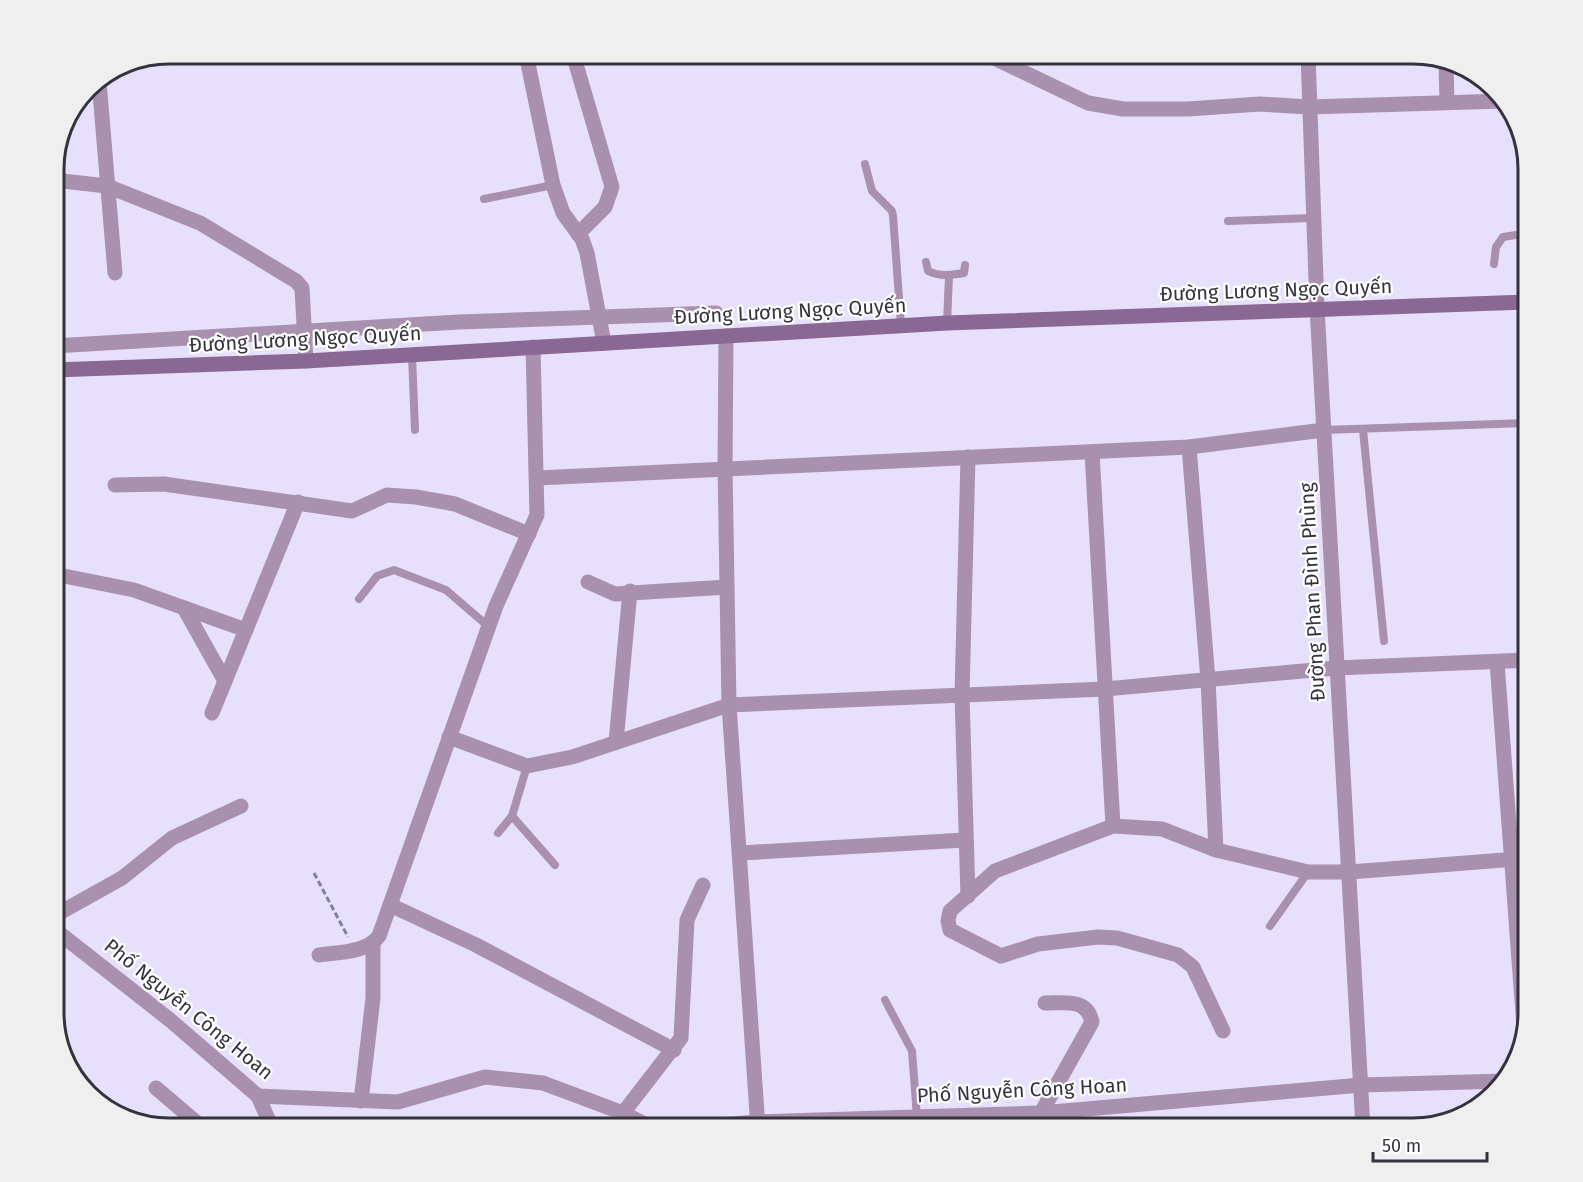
<svg xmlns="http://www.w3.org/2000/svg" width="1583" height="1182" font-family="'Fira Sans',sans-serif">
	<style>
		.lines { fill: none; stroke-linecap: round; stroke-linejoin: round }
		.path { stroke: #858194; stroke-width: 3; stroke-dasharray: 6 3; stroke-linecap: butt }
		.service { stroke: #a990af; stroke-width: 8 }
		.minor { stroke: #a990af; stroke-width: 15 }
		.tertiary { stroke: #a990af; stroke-width: 15 }
		.secondary { stroke: #8b6894; stroke-width: 15 }
		.labels { text-anchor: middle; dominant-baseline: central; stroke-width: 4.5; stroke-linejoin: round; paint-order: stroke }
		.street-label { font-size: 20px; fill: #34323d; stroke: #fff }
		.rim { fill: none; stroke: #34323d; stroke-width: 3 }
	</style>
	<rect width="100%" height="100%" fill="#e6e0fc"/>
	<g class="lines">
		<path class="path" d="M314,873l34,64"/>
		<g class="service">
			<path d="M865,164l7,27 20,20 1,5 8,109"/>
			<path d="M484,199l69,-14"/>
			<path d="M1228,221l85,-3"/>
			<path d="M926,262l2,9c12,6 24,4 36,2l1,-8"/>
			<path d="M1494,264l2,-17 7,-10 26,-4"/>
			<path d="M947,323l2,-47"/>
			<path d="M412,355l3,75"/>
			<path d="M1324,430l205,-7"/>
			<path d="M1363,430l21,211"/>
			<path d="M359,599l18,-23 17,-6 52,20 43,37"/>
			<path d="M512,816l43,49"/>
			<path d="M498,833l14,-17 15,-50"/>
			<path d="M1270,926l38,-54"/>
			<path d="M885,1000l27,51 5,66"/>
		</g>
		<g class="minor">
			<path d="M526,54l27,131 10,28 19,26 5,14 17,90"/>
			<path d="M573,54l39,133 -7,20 -27,27"/>
			<path d="M992,57l96,46 35,6h65l72,-5 49,3 194,-6"/>
			<path d="M1446,65l1,37"/>
			<path d="M99,81l16,192"/>
			<path d="M54,180l53,6 93,37 96,58 6,7 4,73"/>
			<path d="M726,336l-1,131 4,238 29,423"/>
			<path d="M54,346l405,-24 257,-9"/>
			<path d="M1189,447l19,233 8,170"/>
			<path d="M1092,452l21,374"/>
			<path d="M968,457l-6,238 6,201"/>
			<path d="M537,478l652,-31 135,-17"/>
			<path d="M115,485l49,-1 188,27 35,-16 29,2 39,7 74,30"/>
			<path d="M54,574l80,16 112,40"/>
			<path d="M588,582l27,12 112,-7"/>
			<path d="M184,608l41,73"/>
			<path d="M1497,662l27,366"/>
			<path d="M212,713l86,-211"/>
			<path d="M449,737l78,29 45,-9 157,-52 376,-16 231,-21 193,-8"/>
			<path d="M616,742l14,-151"/>
			<path d="M740,853l225,-13"/>
			<path d="M390,905l86,40 198,105"/>
			<path d="M54,916l68,-38 50,-40 69,-32"/>
			<path d="M54,929l116,91 88,76 140,6 87,-25 58,6 80,30 29,15"/>
			<path d="M319,955c20,-3 47,-2 60,-19l117,-330 41,-91 -4,-168"/>
			<path d="M1223,1031l-30,-64 -15,-12 -61,-17 -19,-1 -60,7 -37,12 -51,-26 -2,-9 2,-10 45,-40 118,-45 49,3 54,21 92,22h42l179,-14"/>
			<path d="M156,1088l47,40"/>
			<path d="M258,1096l14,32"/>
			<path d="M361,1101l12,-103v-54"/>
			<path d="M627,1122l-4,-9 58,-75 6,-118 16,-35"/>
			<path d="M683,1128l74,-6 284,-9 320,-28 144,-4"/>
			<path d="M1041,1128v-15l51,-91c-5,-24 -28,-19 -47,-19"/>
		</g>
		<path class="tertiary" d="M1308,54l9,254 46,820"/>
		<path class="secondary" d="M54,370l252,-9 641,-38 582,-21"/>
	</g>
	<g class="labels">
		<g class="street-label">
			<text transform="translate(1276 290) rotate(-2)">Đường Lương Ngọc Quyến</text>
			<text transform="translate(790 311) rotate(-3)">Đường Lương Ngọc Quyến</text>
			<text transform="translate(305 339) rotate(-3)">Đường Lương Ngọc Quyến</text>
			<text transform="translate(1312 592) rotate(-93)">Đường Phan Đình Phùng</text>
			<text transform="translate(189 1009) rotate(39)">Phố Nguyễn Công Hoan</text>
			<text transform="translate(1022 1090) rotate(-3)">Phố Nguyễn Công Hoan</text>
		</g>
	</g>
	<path d="M0 0H1583V1182H0ZM169 64H1413A105 105 0 0 1 1518 169V1013A105 105 0 0 1 1413 1118H169A105 105 0 0 1 64 1013V169A105 105 0 0 1 169 64Z" fill="#efefef" fill-rule="evenodd"/>
	<path class="rim" d="M169 64H1413A105 105 0 0 1 1518 169V1013A105 105 0 0 1 1413 1118H169A105 105 0 0 1 64 1013V169A105 105 0 0 1 169 64Z"/>
	<path d="M1373 1152v9h114v-9" fill="none" stroke="#34323d" stroke-width="3"/>
	<text x="1382" y="1152" font-size="18" fill="#34323d" stroke="#ffffff" stroke-width="4.5" paint-order="stroke">50 m</text>
</svg>
